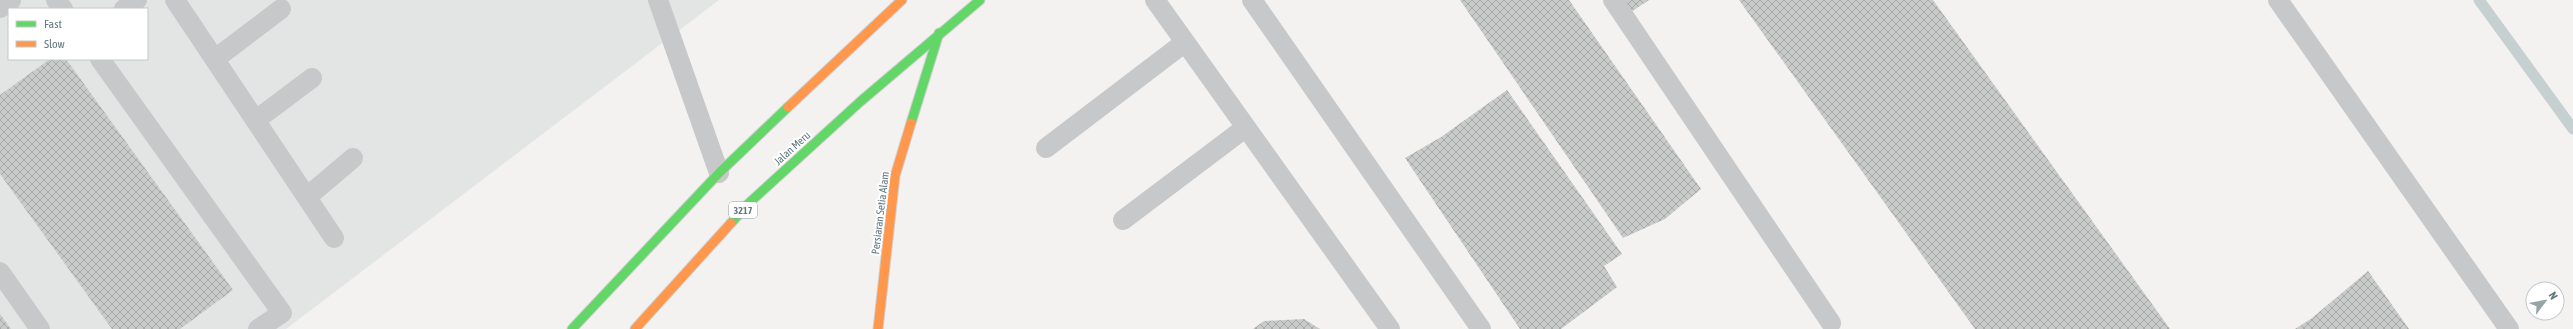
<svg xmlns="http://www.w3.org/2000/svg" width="2573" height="329" font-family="'Asap Condensed',sans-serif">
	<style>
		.built { fill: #e3e4e4; fill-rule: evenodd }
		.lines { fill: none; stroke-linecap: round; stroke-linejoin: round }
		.stream { stroke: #c6d0d1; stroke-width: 11 }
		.building { fill: url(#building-cross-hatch) }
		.fast-casing { stroke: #cfd0d0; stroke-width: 11 }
		.slow-casing { stroke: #cfd0d0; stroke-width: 11 }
		.lane { stroke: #c7c8c9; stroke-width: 20 }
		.street { stroke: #c7c8c9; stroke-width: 22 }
		.fast { stroke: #63d668; stroke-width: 9 }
		.slow { stroke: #ff974d; stroke-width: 9 }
		.labels { text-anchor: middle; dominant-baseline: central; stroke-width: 4; stroke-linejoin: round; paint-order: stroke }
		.shield { fill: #fff; stroke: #92a1a6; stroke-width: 1 }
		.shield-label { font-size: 10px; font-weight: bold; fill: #647980 }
		.street-label { font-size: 11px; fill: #647980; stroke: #fff }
	</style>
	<defs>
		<pattern id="building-cross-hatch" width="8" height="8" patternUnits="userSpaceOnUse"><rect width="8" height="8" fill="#c9caca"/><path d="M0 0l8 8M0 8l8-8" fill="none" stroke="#a7a9a9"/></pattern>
	</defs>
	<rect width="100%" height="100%" fill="#f3f2f1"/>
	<path class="built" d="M0,0h719l-433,329h-286zM9,9h138v50h-138z"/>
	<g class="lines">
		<path class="stream" d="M2479,0l94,129"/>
	</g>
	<g class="building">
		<path d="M1460,0h109l132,189 -36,30 -42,19z"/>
		<path d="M1623,0h26l-18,12z"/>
		<path d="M1739,0h194l237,329h-195z"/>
		<path d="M50,59h16l167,231 -53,39h-68l-112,-155v-79z"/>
		<path d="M1507,90l115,164 -18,12 13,21 -56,42h-41l-115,-171 36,-21z"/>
		<path d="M2368,271l41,58h-114l17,-11z"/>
		<path d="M0,314l11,15h-11z"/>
		<path d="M1304,319l16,10h-67l11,-8z"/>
	</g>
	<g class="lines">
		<defs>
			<g id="fast">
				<path d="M911,123l28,-90"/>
				<path d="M731,223l18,-20 112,-102 119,-101"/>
				<path d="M572,329l147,-156 69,-66"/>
			</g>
			<g id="slow">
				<path d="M788,107l114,-107"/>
				<path d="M635,329l96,-106"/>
				<path d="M878,329l17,-153 16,-53"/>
			</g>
		</defs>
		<use href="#fast" class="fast-casing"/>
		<use href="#slow" class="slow-casing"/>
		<g class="lane">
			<path d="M56,0l7,9"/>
			<path d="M175,0l159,238"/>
			<path d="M658,0l61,173"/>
			<path d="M1155,0l235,329"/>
			<path d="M1252,0l229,329"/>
			<path d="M1613,0l218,323"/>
			<path d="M2278,0l231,329"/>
			<path d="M124,9l13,-9"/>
			<path d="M100,59l182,254 -24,16"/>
			<path d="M215,59l66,-50"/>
			<path d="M256,120l56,-42"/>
			<path d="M1046,148l138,-105"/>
			<path d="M307,197l46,-39"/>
			<path d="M1123,220l122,-92"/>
			<path d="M0,272l40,57"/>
		</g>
		<path class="street" d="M0,7l10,-7"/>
		<use href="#fast" class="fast"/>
		<use href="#slow" class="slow"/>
	</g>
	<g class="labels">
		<rect class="shield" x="729" y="202" width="28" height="16" rx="3"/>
		<g class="shield-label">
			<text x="743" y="210">3217</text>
		</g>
		<g class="street-label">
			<text transform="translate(792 148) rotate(-42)">Jalan Meru</text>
			<text transform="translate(880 213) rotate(-83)">Persiaran Setia Alam</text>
		</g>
	</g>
	<rect x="8" y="8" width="140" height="52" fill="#ffffff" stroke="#c1c9cc"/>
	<rect x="16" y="21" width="20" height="6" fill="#63d668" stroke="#c1c9cc"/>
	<text x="44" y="28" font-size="12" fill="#647980">Fast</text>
	<rect x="16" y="41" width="20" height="6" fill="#ff974d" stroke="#c1c9cc"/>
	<text x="44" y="48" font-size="12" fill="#647980">Slow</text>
	<g transform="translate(2545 301) rotate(58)"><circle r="19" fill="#ffffff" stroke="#c1c9cc"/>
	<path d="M0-3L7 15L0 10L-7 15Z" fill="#96a3a8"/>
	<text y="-6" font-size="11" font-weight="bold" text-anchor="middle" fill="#647980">N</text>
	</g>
</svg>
